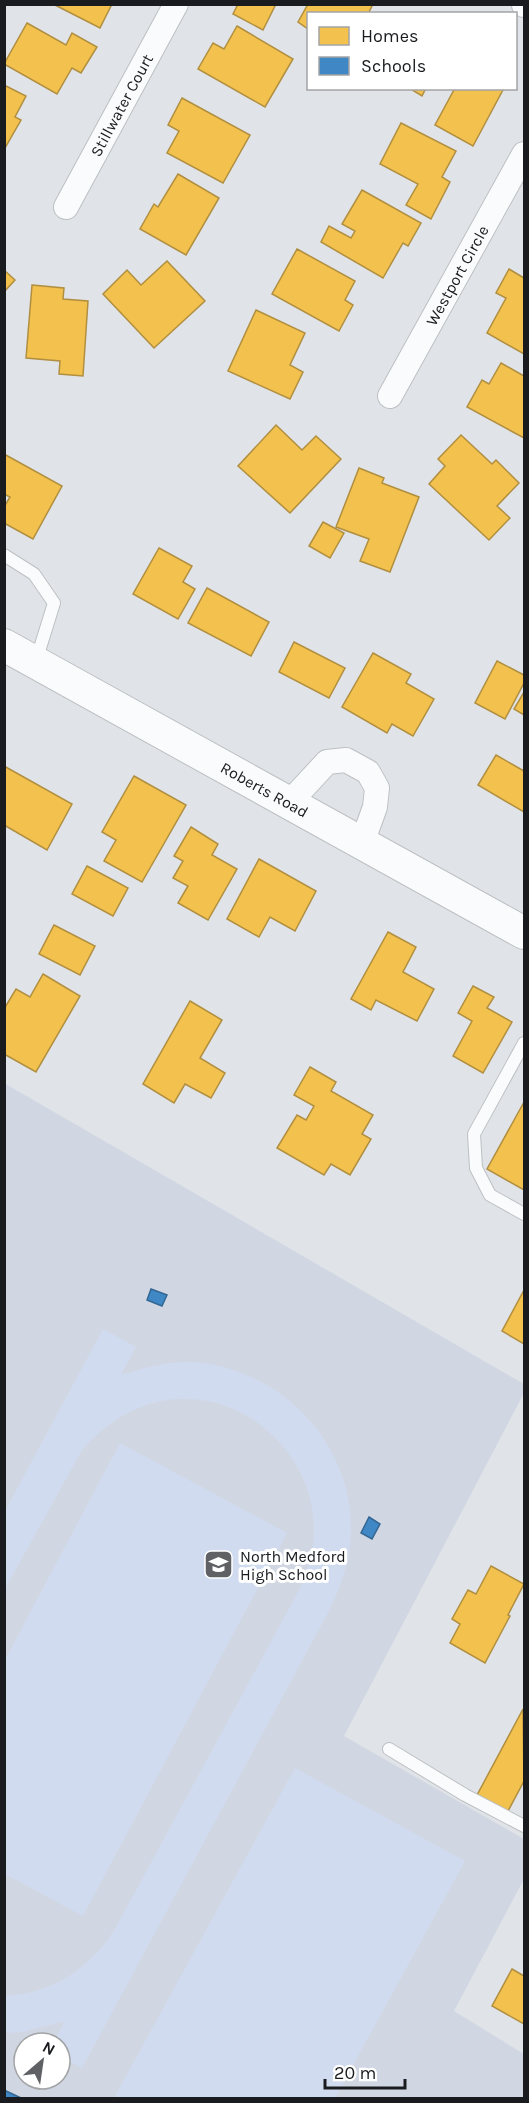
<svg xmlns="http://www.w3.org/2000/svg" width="529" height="2103" font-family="Karla,sans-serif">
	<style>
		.built { fill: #d1d7e2; fill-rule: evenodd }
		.green { fill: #d0dbf0 }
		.homes { fill: #f2c14e; stroke: #b18f40; stroke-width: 1.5 }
		.schools { fill: #3f88c5; stroke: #346793; stroke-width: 1.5 }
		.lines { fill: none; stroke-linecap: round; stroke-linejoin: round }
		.service-casing { stroke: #bdc0c3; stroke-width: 14 }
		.minor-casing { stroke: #bdc0c3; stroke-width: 26 }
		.tertiary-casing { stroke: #bdc0c3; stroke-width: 34 }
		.service { stroke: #fafbfc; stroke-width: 12 }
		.minor { stroke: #fafbfc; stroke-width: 24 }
		.tertiary { stroke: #fafbfc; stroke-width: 32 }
		.labels { text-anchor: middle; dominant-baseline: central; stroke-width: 6; stroke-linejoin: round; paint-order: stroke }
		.street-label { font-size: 16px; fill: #191b1e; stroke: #fff }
		.poi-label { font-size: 16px; fill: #191b1e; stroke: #fff; text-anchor: start }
	</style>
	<rect width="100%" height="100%" fill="#e0e3e8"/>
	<path class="built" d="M4,1083l520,301v9l-180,343 180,103v40l-70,132 70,43v44h-519zM24,2043h36v36h-36z"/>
	<g class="green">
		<path d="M103,1329l33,18 -15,28c22,-7 44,-13 67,-13 90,3 166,81 163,171 -1,26 -9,50 -20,74l-249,461 -22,-12v-13h-7l12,-22 -42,11 -18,1v-37c48,-3 84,-27 110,-67l184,-339c5,-13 11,-25 13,-39 15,-84 -60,-163 -145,-151 -35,6 -62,24 -85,50l-77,139v-78z"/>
		<path d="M120,1443l167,90 -204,383 -78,-42v-214z"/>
		<path d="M295,1768l170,93 -130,237h-221z"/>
	</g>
	<g class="homes">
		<path d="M53,4h59l-12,24z"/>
		<path d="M238,4h38l-13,26 -30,-16z"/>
		<path d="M308,4h65l-5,10h-60v15l-10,-7z"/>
		<path d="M27,23l39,22 6,-12 25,14 -16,26 -9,-5 -15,26 -53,-30z"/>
		<path d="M237,26l56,33 -28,48 -67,-38 15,-26 11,6z"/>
		<path d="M4,85l22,11 -11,21 6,3 -16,28z"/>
		<path d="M409,88h17l-4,8z"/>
		<path d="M455,88h49l-31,58 -38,-21z"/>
		<path d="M182,98l68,37 -27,48 -56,-30 12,-22 -11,-6z"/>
		<path d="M401,123l55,28 -14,26 8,5 -19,37 -25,-14 12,-21 -38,-20z"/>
		<path d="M178,174l41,24 -33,57 -46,-26 14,-25 4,3z"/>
		<path d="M362,190l59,33 -13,23 -5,-3 -20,35 -62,-36 8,-16 22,12 4,-7 -13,-7z"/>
		<path d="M297,249l58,32 -10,19 8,5 -14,26 -67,-37z"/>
		<path d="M167,261l38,40 -51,47 -51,-54 24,-24 14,15z"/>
		<path d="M509,269l15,9v76l-37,-21 19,-35 -10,-5z"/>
		<path d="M4,270l11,10 -11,12z"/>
		<path d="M32,285l32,3 -1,11 25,2 -5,75 -24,-2 1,-13 -34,-3z"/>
		<path d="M256,310l49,23 -15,32 13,7 -13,27 -62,-28z"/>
		<path d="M501,363l23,13v62l-57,-31 15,-27 7,4z"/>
		<path d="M276,425l26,25 14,-14 25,23 -51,54 -52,-47z"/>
		<path d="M461,435l31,29 4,-4 23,23 -22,23 13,12 -21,22 -60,-56 16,-18 -7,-7z"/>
		<path d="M4,454l58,32 -29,53 -29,-16v-16l6,-10 -6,-3z"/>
		<path d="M359,468l25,10 -2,5 37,14 -29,75 -30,-11 9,-22 -33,-12z"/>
		<path d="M323,522l21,11 -14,25 -21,-12z"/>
		<path d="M159,548l33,18 -9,16 12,7 -17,30 -45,-25z"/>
		<path d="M207,588l62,34 -18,34 -63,-33z"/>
		<path d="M294,642l51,26 -16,30 -50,-26z"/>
		<path d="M373,653l38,21 -5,9 28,16 -21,37 -21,-12 -5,9 -45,-26z"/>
		<path d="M497,661l27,14v8l-19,36 -30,-16z"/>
		<path d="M524,692v23l-10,-6z"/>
		<path d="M496,755l28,16v41l-46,-27z"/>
		<path d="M4,766l68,38 -25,46 -43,-25z"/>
		<path d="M134,776l52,29 -44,77 -38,-21 12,-21 -14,-8z"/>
		<path d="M191,827l27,17 -6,11 25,14 -29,51 -30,-17 10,-17 -15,-8 10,-17 -9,-5z"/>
		<path d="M259,859l57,32 -21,40 -25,-14 -11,20 -32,-18z"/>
		<path d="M87,866l41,22 -15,28 -41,-22z"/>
		<path d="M54,925l41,21 -15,29 -41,-21z"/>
		<path d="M388,932l28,15 -13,25 31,17 -17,32 -41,-21 -5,10 -20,-11z"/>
		<path d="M43,974l37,22 -44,76 -32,-18v-45l12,-20 14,8z"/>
		<path d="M473,986l21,11 -7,11 25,14 -29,51 -30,-17 19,-35 -14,-8z"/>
		<path d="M190,1001l32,19 -22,38 25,15 -14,25 -26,-14 -11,19 -31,-19z"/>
		<path d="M310,1067l26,15 -5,9 42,24 -11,19 9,5 -21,36 -19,-11 -7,11 -47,-27 20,-33 9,5 8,-14 -20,-11z"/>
		<path d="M524,1102v88l-37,-21z"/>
		<path d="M524,1290v54l-22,-13z"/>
		<path d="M491,1566l33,18 -16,31 2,1 -25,47 -35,-20 10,-19 -8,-5 16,-29 8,4z"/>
		<path d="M523,1709l1,72 -17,32 -31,-16z"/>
		<path d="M512,1969l12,7v48l-32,-18z"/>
	</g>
	<g class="schools">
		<path d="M151,1289l16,6 -5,11 -15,-6z"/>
		<path d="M369,1517l11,7 -8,15 -11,-6z"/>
		<path d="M4,2090l17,8h-17z"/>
	</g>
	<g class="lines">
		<defs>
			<g id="service">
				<path d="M4,555l30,19 20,29 -18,58"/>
				<path d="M524,1043l-50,91 2,34 14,27 34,19"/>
				<path d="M389,1749l76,46 59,31"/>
			</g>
			<g id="minor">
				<path d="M524,4v1"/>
				<path id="s1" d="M66,207l110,-203"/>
				<path id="s2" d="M390,396l134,-242"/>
				<path d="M289,803l38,-41 19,-2 22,12 9,16 -2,19 -13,36"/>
			</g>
			<g id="tertiary">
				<path id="s3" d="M4,645l520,288"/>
			</g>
		</defs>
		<use href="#service" class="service-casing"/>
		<use href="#minor" class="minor-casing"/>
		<use href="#tertiary" class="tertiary-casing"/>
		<use href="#service" class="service"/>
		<use href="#minor" class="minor"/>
		<use href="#tertiary" class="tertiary"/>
	</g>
	<defs>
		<symbol id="school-square" viewBox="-11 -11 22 22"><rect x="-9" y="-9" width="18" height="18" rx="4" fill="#5f6165" stroke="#fff"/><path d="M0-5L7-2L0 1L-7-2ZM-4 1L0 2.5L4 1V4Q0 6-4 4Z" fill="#fff"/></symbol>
	</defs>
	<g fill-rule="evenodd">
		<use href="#school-square" x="202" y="1548" width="33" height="33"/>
	</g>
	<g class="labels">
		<g class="street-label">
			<text stroke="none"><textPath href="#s1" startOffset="116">Stillwater Court</textPath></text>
			<text stroke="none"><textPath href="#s2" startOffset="138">Westport Circle</textPath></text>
			<text stroke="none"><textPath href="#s3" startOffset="298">Roberts Road</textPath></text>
		</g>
		<g class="poi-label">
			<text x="240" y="1556">North Medford<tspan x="240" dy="18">High School</tspan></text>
		</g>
	</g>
	<rect width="529" height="2103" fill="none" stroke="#191b1e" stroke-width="12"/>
	<rect x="307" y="12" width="210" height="78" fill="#ffffff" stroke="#a3a4a5" stroke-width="1.5"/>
	<rect x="319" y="27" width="30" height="18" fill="#f2c14e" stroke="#a3a4a5" stroke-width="1.5"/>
	<text x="361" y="42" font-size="18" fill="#191b1e">Homes</text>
	<rect x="319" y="57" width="30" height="18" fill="#3f88c5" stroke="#a3a4a5" stroke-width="1.5"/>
	<text x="361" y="72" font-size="18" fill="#191b1e">Schools</text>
	<g transform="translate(42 2061) rotate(29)"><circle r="28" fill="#ffffff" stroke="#a3a4a5" stroke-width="1.5"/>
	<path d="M0-4.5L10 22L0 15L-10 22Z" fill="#5f6165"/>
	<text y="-9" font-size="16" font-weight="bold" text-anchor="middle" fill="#191b1e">N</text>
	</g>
	<path d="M325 2079v9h80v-9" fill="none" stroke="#191b1e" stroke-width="3"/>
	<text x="334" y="2079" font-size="18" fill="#191b1e" stroke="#ffffff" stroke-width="4.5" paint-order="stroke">20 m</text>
</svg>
